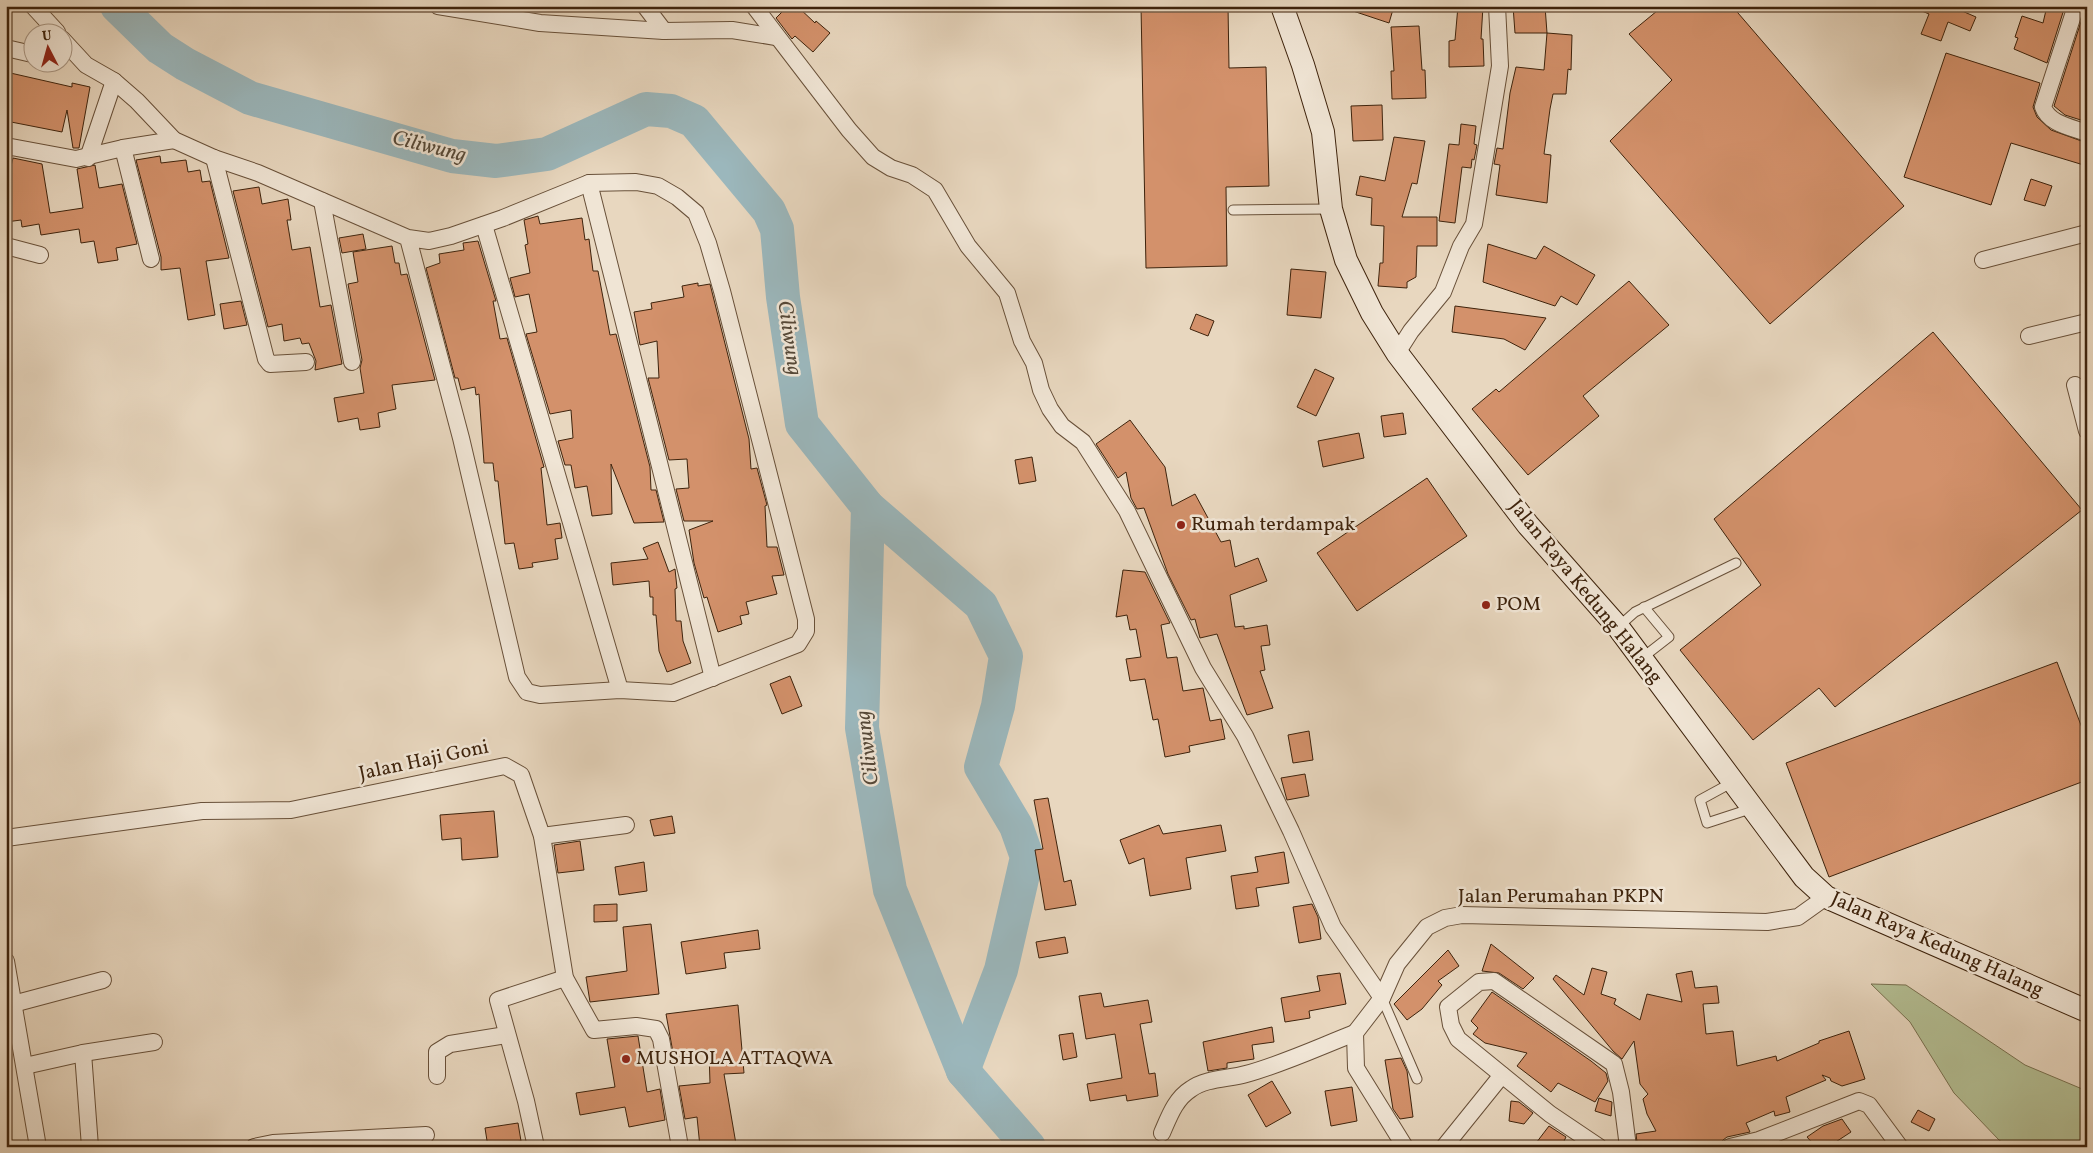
<svg xmlns="http://www.w3.org/2000/svg" width="2093" height="1153" font-family="Vollkorn,serif">
	<style>
		.green { fill: #b4bf94; stroke: #797150 }
		.lines { fill: none; stroke-linecap: round; stroke-linejoin: round }
		.river { stroke: #9bb7bc; stroke-width: 34 }
		.building { fill: #d3916b; stroke: #3e230c }
		.lane-casing { stroke: #685039; stroke-width: 11 }
		.street-casing { stroke: #685039; stroke-width: 18 }
		.secondary-casing { stroke: #3e230c; stroke-width: 24 }
		.lane { stroke: #f0e5d5; stroke-width: 9 }
		.street { stroke: #f0e5d5; stroke-width: 16 }
		.secondary { stroke: #f0e5d5; stroke-width: 22 }
		.poi-dot { fill: #8f2418; stroke: #f0e5d5; stroke-width: 2 }
		.labels { text-anchor: middle; dominant-baseline: central; stroke-width: 5; stroke-linejoin: round; paint-order: stroke }
		.poi-label { font-size: 20px; fill: #3e230c; stroke: #f0e5d5; text-anchor: start }
		.street-label { font-size: 20px; fill: #3e230c; stroke: #f0e5d5 }
		.water-label { font-size: 21px; font-style: italic; fill: #554838; stroke: #f0e5d5 }
	</style>
	<rect width="100%" height="100%" fill="#e8d7bf"/>
	<filter id="stains"><feTurbulence type="fractalNoise" baseFrequency=".004" numOctaves="4"/><feColorMatrix values="0 0 0 0 .2 0 0 0 0 .09 0 0 0 0 .02 0 0 0 .5 -.17"/></filter>
	<radialGradient id="worn" r=".72"><stop offset=".6" stop-color="#630" stop-opacity="0"/><stop offset="1" stop-color="#630" stop-opacity=".3"/></radialGradient>
	<path class="green" d="M1871,984l35,1 119,80 62,26v56h-77l-11,-7 -45,-47 -44,-71z"/>
	<g class="lines">
		<g class="river">
			<path d="M117,6l43,42 25,16 65,34 202,58 44,5 51,-7 99,-45 25,2 23,10 75,90 8,18 6,68 19,127 66,83 -6,221 28,162 73,181 66,76"/>
			<path d="M868,507l113,98 25,51 -8,50 -17,61 35,59 11,31 -26,113 -38,101"/>
		</g>
	</g>
	<g class="building">
		<path d="M788,6h9l18,17 1,-2 14,12 -17,19 -18,-16 -3,3 -16,-21z"/>
		<path d="M1141,6h87l1,62 37,-1 3,119 -43,1 1,79 -81,2z"/>
		<path d="M1347,6h47l-5,17 -42,-14z"/>
		<path d="M1458,6h25l-2,33h2l1,27 -35,1v-26l6,-1z"/>
		<path d="M1513,6h32l2,27h-32z"/>
		<path d="M1663,6h69l172,200 -134,118 -160,-183 62,-61 -43,-46z"/>
		<path d="M1910,6h54l-2,5 14,6 -6,14 -22,-9 -7,19 -20,-7 8,-20z"/>
		<path d="M2047,6h18l-18,57 -33,-14 4,-11 -3,-1 7,-21 21,7z"/>
		<path d="M2086,6h1v116l-22,-7 -11,-9z"/>
		<path d="M1419,26l3,44h3l1,28 -34,1 -1,-28h3l-3,-44z"/>
		<path d="M1547,33l25,2 -1,35 -3,-1 -2,25h-13l-3,15 -6,45 7,1 -4,48 -51,-8 4,-30 -6,-1 3,-16 6,1 7,-56 6,-26 28,3z"/>
		<path d="M1946,53l94,30 -7,24 4,10 14,13 36,13v23l-76,-23 -20,62 -87,-28z"/>
		<path d="M6,72l66,15v-4l18,4 -11,61h-6l-6,-38 -5,22 -56,-11z"/>
		<path d="M1382,105l1,35 -30,1 -2,-35z"/>
		<path d="M1461,124l15,2 -2,18 3,1 -3,15 -2,-1 -1,9 -9,-1 -7,56 -16,-2 10,-77 10,1z"/>
		<path d="M1394,137l31,4 -8,43 -5,-1 -10,34h35v29h-20l-1,31 -9,5v6l-29,-2 2,-23h3l1,-37 -13,-1 1,-27 -16,-3 4,-19 25,5z"/>
		<path d="M160,156l1,7 25,-3 2,12 12,-2 2,12 8,-1 19,77 -23,3 9,54 -27,5 -8,-52 -19,2v-13l-25,-97z"/>
		<path d="M13,158l29,6 8,49 33,-5 -6,-39 18,-4 4,23 23,-4 15,60 -21,4 2,12 -20,3 -4,-22 -13,2 -2,-14 -38,6 -2,-11 -17,3 -1,-7 -15,2v-35z"/>
		<path d="M2031,179l21,7 -7,20 -21,-6z"/>
		<path d="M259,187l3,17 26,-5 3,21h-4l5,30 18,-3 10,60 11,-2 11,59 -27,6 1,-9 -7,-18 -7,1 -2,-6 -16,3 -2,-17 -14,3 -35,-136z"/>
		<path d="M538,216l2,8 42,-6 3,22 4,-1 4,32h5l12,64 6,-1 34,133 1,23h5l8,32 -30,1 -23,-59 1,50 -20,2 -5,-30 -12,2 -4,-23h-6l-7,-24 15,-3 -2,-28 -21,4 -24,-80 11,-2 -7,-33 -1,-5 -14,3 -5,-19 20,-5 -5,-28 3,-1 -4,-24z"/>
		<path d="M363,234l3,15 -24,4 -3,-15z"/>
		<path d="M478,241l18,60h-3l7,38 7,-1 37,129 -3,1 6,57 13,-2 2,15 -7,1 3,20 -26,4 1,4 -14,2 -5,-26 -9,1 -7,-63h-3l-2,-18h-9l-5,-69 -3,1 -1,-8 -14,3 -3,-12h-3l-29,-110 14,-5 -1,-9 25,-4 -1,-7z"/>
		<path d="M1488,244l48,15 8,-13 51,29 -18,30 -16,-9 -6,10 -72,-24z"/>
		<path d="M392,246l3,17h4l2,12 6,-1 28,106 -43,5 4,24 -18,4 2,14 -20,3 -2,-12 -20,4 -4,-24 30,-5 -4,-25 2,-8 -14,-76 10,-2 -5,-30z"/>
		<path d="M1291,269l35,3 -5,46 -34,-3z"/>
		<path d="M1629,281l40,44 -86,71 16,20 -71,59 -56,-66 24,-20 3,3z"/>
		<path d="M698,283v3l12,-2 39,155 2,30 6,-1 10,37 -2,1 2,41h10l7,28 -12,1 5,18 -31,8 3,12 -9,2 2,8 -24,8 -11,-35 -3,1 -10,-35 -5,-33 24,-9h-29l-8,-32 13,-1 -2,-29 -18,1 -21,-82h11l-2,-37 -17,4 -6,-33 18,-3 -1,-6 33,-6 -2,-11z"/>
		<path d="M241,301l6,24 -23,4 -4,-25z"/>
		<path d="M1455,306l91,12 -21,32 -21,-11 -52,-7z"/>
		<path d="M1196,314l18,7 -6,15 -18,-7z"/>
		<path d="M1933,332l149,178 -247,197 -16,-19 -66,52 -73,-90 81,-65 -47,-66z"/>
		<path d="M1315,369l19,9 -18,38 -19,-9z"/>
		<path d="M1403,413l3,21 -22,3 -3,-21z"/>
		<path d="M1130,420l35,47 7,39 23,-12 26,48 9,-2 5,27 23,-9 9,23 -37,14 5,32 9,-1v3l23,-4 3,20 -9,1 4,24 -5,1 13,37 -26,7 -30,-81 -17,4 -5,-19 -4,1 -23,-46 -24,-66 -7,1 -6,-11 -5,-26 -8,6 -22,-34z"/>
		<path d="M1359,433l5,25 -41,9 -5,-26z"/>
		<path d="M1032,457l4,24 -17,3 -4,-24z"/>
		<path d="M1427,478l40,58 -110,75 -40,-58z"/>
		<path d="M658,542l11,30 6,-3 2,19 -2,1 1,32h5l2,20 8,22 -24,9 -8,-21 -3,-36h-3v-18h-3l-1,-16 -36,4 -2,-22 37,-4 -5,-11z"/>
		<path d="M1123,570l22,2 25,51 -9,2 6,33 10,-1 6,34 20,-3 7,33 11,-2 4,20 -36,7 1,6 -25,5 -7,-38 -5,1 -8,-41 -15,2 -4,-22 15,-2 -5,-28 -6,1 -3,-15 -11,2z"/>
		<path d="M2057,662l30,79v39l-258,97 -43,-114z"/>
		<path d="M790,676l12,30 -20,8 -12,-30z"/>
		<path d="M1309,731l4,29 -20,3 -5,-28z"/>
		<path d="M1305,774l4,22 -22,4 -6,-22z"/>
		<path d="M1048,798l16,84 7,-2 5,25 -31,5 -10,-60 8,-1 -9,-49z"/>
		<path d="M494,811l4,46 -36,3 -1,-22 -19,2 -2,-25z"/>
		<path d="M672,816l3,17 -21,3 -4,-16z"/>
		<path d="M1159,825l4,9 58,-9 5,26 -40,7 5,31 -41,7 -6,-38 -15,6 -9,-24z"/>
		<path d="M580,841l4,29 -26,3 -4,-28z"/>
		<path d="M1284,852l5,31 -33,5 3,18 -23,3 -5,-33 27,-4 -3,-15z"/>
		<path d="M644,862l3,29 -28,4 -4,-28z"/>
		<path d="M617,904v17l-23,1v-17z"/>
		<path d="M1312,904l6,13 3,22 -22,4 -6,-36z"/>
		<path d="M651,924l8,70 -69,8 -4,-25 41,-6 -4,-44z"/>
		<path d="M758,930l2,19 -36,4 2,15 -40,6 -5,-32z"/>
		<path d="M1065,937l3,16 -29,5 -3,-16z"/>
		<path d="M1491,944l43,34 -11,11 -24,-16 -17,-2z"/>
		<path d="M1448,950l11,16 -21,15 4,4 -20,24 -15,11 -13,-16z"/>
		<path d="M1592,968l15,4 -6,22 15,5 -2,5 26,16 7,-26 35,8 -6,-28 16,-3 3,17 22,-2 2,17 -16,1 3,30 27,-3 4,35 39,-10 1,5 42,-18v-2l30,-10 16,48 -23,7 -11,-5 -1,-3 -8,-3 4,5 -40,17 4,15 -15,4 -1,-5 -28,12 4,9 -23,5 -4,3 -3,7 -53,-4 1,4h-17l-1,-5h-13l-1,-8 20,-3 -9,-17 -4,-15 5,-5 -8,-10 -6,-43 -12,18 -9,-8 -60,-72 3,-4 28,20z"/>
		<path d="M1340,973l6,31 -37,7 1,7 -25,4 -4,-24 39,-7 -3,-15z"/>
		<path d="M1492,992l99,69 15,12 2,8 -13,21 -37,-19 -7,9 -34,-26 10,-13 -42,-10 -12,-9 5,-6 -7,-7z"/>
		<path d="M1101,993l3,14 44,-7 4,22 -12,2 9,50 6,-1 3,23 -31,5 -1,-6 -36,6 -3,-17 35,-6 -7,-44 -29,5 -7,-43z"/>
		<path d="M738,1005l6,68 -20,1 12,70 -36,3 -3,-30 -12,2 -6,-33 31,-3 -1,-31 -35,6 -8,-44z"/>
		<path d="M1272,1027l2,15 -22,3 2,14 -27,4v5l-19,3 -5,-29z"/>
		<path d="M1073,1033l4,24 -14,3 -4,-25z"/>
		<path d="M638,1036l9,56 13,-3 5,31 -36,7 -4,-20 -45,8 -4,-22 39,-6 -8,-48z"/>
		<path d="M1401,1058l6,13 6,46 -13,2 -7,-10 -8,-49z"/>
		<path d="M1272,1081l19,32 -25,14 -18,-32z"/>
		<path d="M1352,1087l5,34 -26,5 -6,-35z"/>
		<path d="M1599,1098l13,4 -1,14 -16,-5z"/>
		<path d="M1511,1101l8,1 14,11 -9,11 -15,-3z"/>
		<path d="M1918,1110l17,9 -6,12 -18,-9z"/>
		<path d="M1842,1119l9,13 -23,15h-12l-9,-10 16,-11z"/>
		<path d="M518,1123l3,18 -33,6 -3,-19z"/>
		<path d="M1549,1126l17,11 -5,10h-28z"/>
	</g>
	<g class="lines">
		<defs>
			<g id="lane">
				<path d="M1233,210l98,-1"/>
				<path d="M1618,627l17,-15 101,-49"/>
				<path d="M1642,658l27,-21 -25,-30"/>
				<path d="M1733,782l-33,18 7,23 46,-15"/>
				<path d="M1382,998l35,81"/>
			</g>
			<g id="street">
				<path d="M33,6l24,26"/>
				<path d="M438,6l102,17 124,8 68,-1 44,7"/>
				<path d="M645,6l19,25"/>
				<path d="M754,6l95,124 24,27 18,11 21,7 23,15 33,56 39,47 15,48 12,22 7,27 9,19 12,17 21,16 44,69 76,157 42,68 46,95 42,96 49,71"/>
				<path d="M2076,6l-33,101c6,17 28,20 44,26"/>
				<path d="M62,39l24,26 28,16 23,20 37,39 40,18 44,15 150,65 21,3 22,-5 52,-18 86,-35 47,-1 22,4 19,11 19,16 12,30 14,48 84,328v12l-8,13 -125,49 -53,-3 -80,5 -13,-3 -10,-15 -56,-239 -53,-200"/>
				<path d="M6,48l26,6"/>
				<path d="M6,146l70,13 47,-11 51,-8"/>
				<path d="M123,148l28,111"/>
				<path d="M88,158l26,-77"/>
				<path d="M214,158l52,201 4,5 36,-2"/>
				<path d="M589,183l124,495"/>
				<path d="M322,201l30,161"/>
				<path d="M484,225l136,465"/>
				<path d="M6,246l34,9"/>
				<path d="M1983,260l104,-27"/>
				<path d="M2029,336l58,-14"/>
				<path d="M1397,353l14,-22 32,-39 18,-46 13,-22 26,-158 -3,-60"/>
				<path d="M2075,385l12,46"/>
				<path d="M542,836l84,-11"/>
				<path d="M6,838l196,-27 89,-1 214,-44 16,9 21,61 23,142 29,52 42,-4 20,3 5,10 19,108"/>
				<path d="M6,961l32,186"/>
				<path d="M13,1004l90,-24"/>
				<path d="M83,1053l7,94"/>
				<path d="M25,1066l58,-13 71,-11"/>
				<path d="M437,1076v-24l13,-8 56,-9"/>
				<path d="M1162,1133c7,-16 13,-34 29,-44 15,-11 38,-10 55,-15 37,-10 73,-27 109,-41"/>
				<path d="M254,1147l19,-4 153,-8"/>
				<path d="M536,1147l-10,-46 -28,-101 67,-22"/>
				<path d="M1405,1147l-49,-79 -1,-35 27,-35 15,-34 30,-37 18,-9 17,-3 305,7 31,-5 28,-20"/>
				<path d="M1444,1147l58,-72"/>
				<path d="M1599,1147l-49,-33 -92,-75 -7,-14 -3,-18 31,-25 15,-1 120,83 7,28 7,55"/>
				<path d="M1730,1147l29,-7 100,-39 10,4 31,42"/>
			</g>
			<path id="secondary" d="M1282,6l21,59 20,67 8,77 15,51 26,53 25,40 131,172 90,102 186,250 22,20 261,114"/>
		</defs>
		<use href="#lane" class="lane-casing"/>
		<use href="#street" class="street-casing"/>
		<use href="#secondary" class="secondary-casing"/>
		<use href="#lane" class="lane"/>
		<use href="#street" class="street"/>
		<use href="#secondary" class="secondary"/>
	</g>
	<g class="poi-dot">
		<circle cx="1181" cy="525" r="5"/>
		<circle cx="1486" cy="605" r="5"/>
		<circle cx="626" cy="1059" r="5"/>
	</g>
	<g class="labels">
		<g class="poi-label">
			<text x="1191" y="525">Rumah terdampak</text>
			<text x="1496" y="605">POM</text>
			<text x="636" y="1059">MUSHOLA ATTAQWA</text>
		</g>
		<g class="street-label">
			<text transform="translate(1585 592) rotate(51)">Jalan Raya Kedung Halang</text>
			<text transform="translate(424 761) rotate(-12)">Jalan Haji Goni</text>
			<text x="1561" y="897">Jalan Perumahan PKPN</text>
			<text transform="translate(1937 945) rotate(24)">Jalan Raya Kedung Halang</text>
		</g>
		<g class="water-label">
			<text transform="translate(429 147) rotate(14)">Ciliwung</text>
			<text transform="translate(789 338) rotate(82)">Ciliwung</text>
			<text transform="translate(868 748) rotate(-97)">Ciliwung</text>
		</g>
	</g>
	<rect width="2093" height="1153" fill="none" stroke="#e8d7bf" stroke-width="25"/>
	<rect x="8" y="8" width="2078" height="1138" fill="none" stroke="#3e230c" stroke-width="2.5"/>
	<rect x="12" y="12" width="2068" height="1128" fill="none" stroke="#3e230c"/>
	<g transform="translate(48 48) rotate(354)"><circle r="24" fill="#f0e5d5" stroke="#a99785"/>
	<path d="M0-4L9 19L0 12L-9 19Z" fill="#8f2418"/>
	<text y="-8" font-size="14" font-weight="bold" text-anchor="middle" fill="#3e230c">U</text>
	</g>
	<rect width="100%" height="100%" filter="url(#stains)"/>
	<rect width="100%" height="100%" fill="url(#worn)"/>
</svg>
